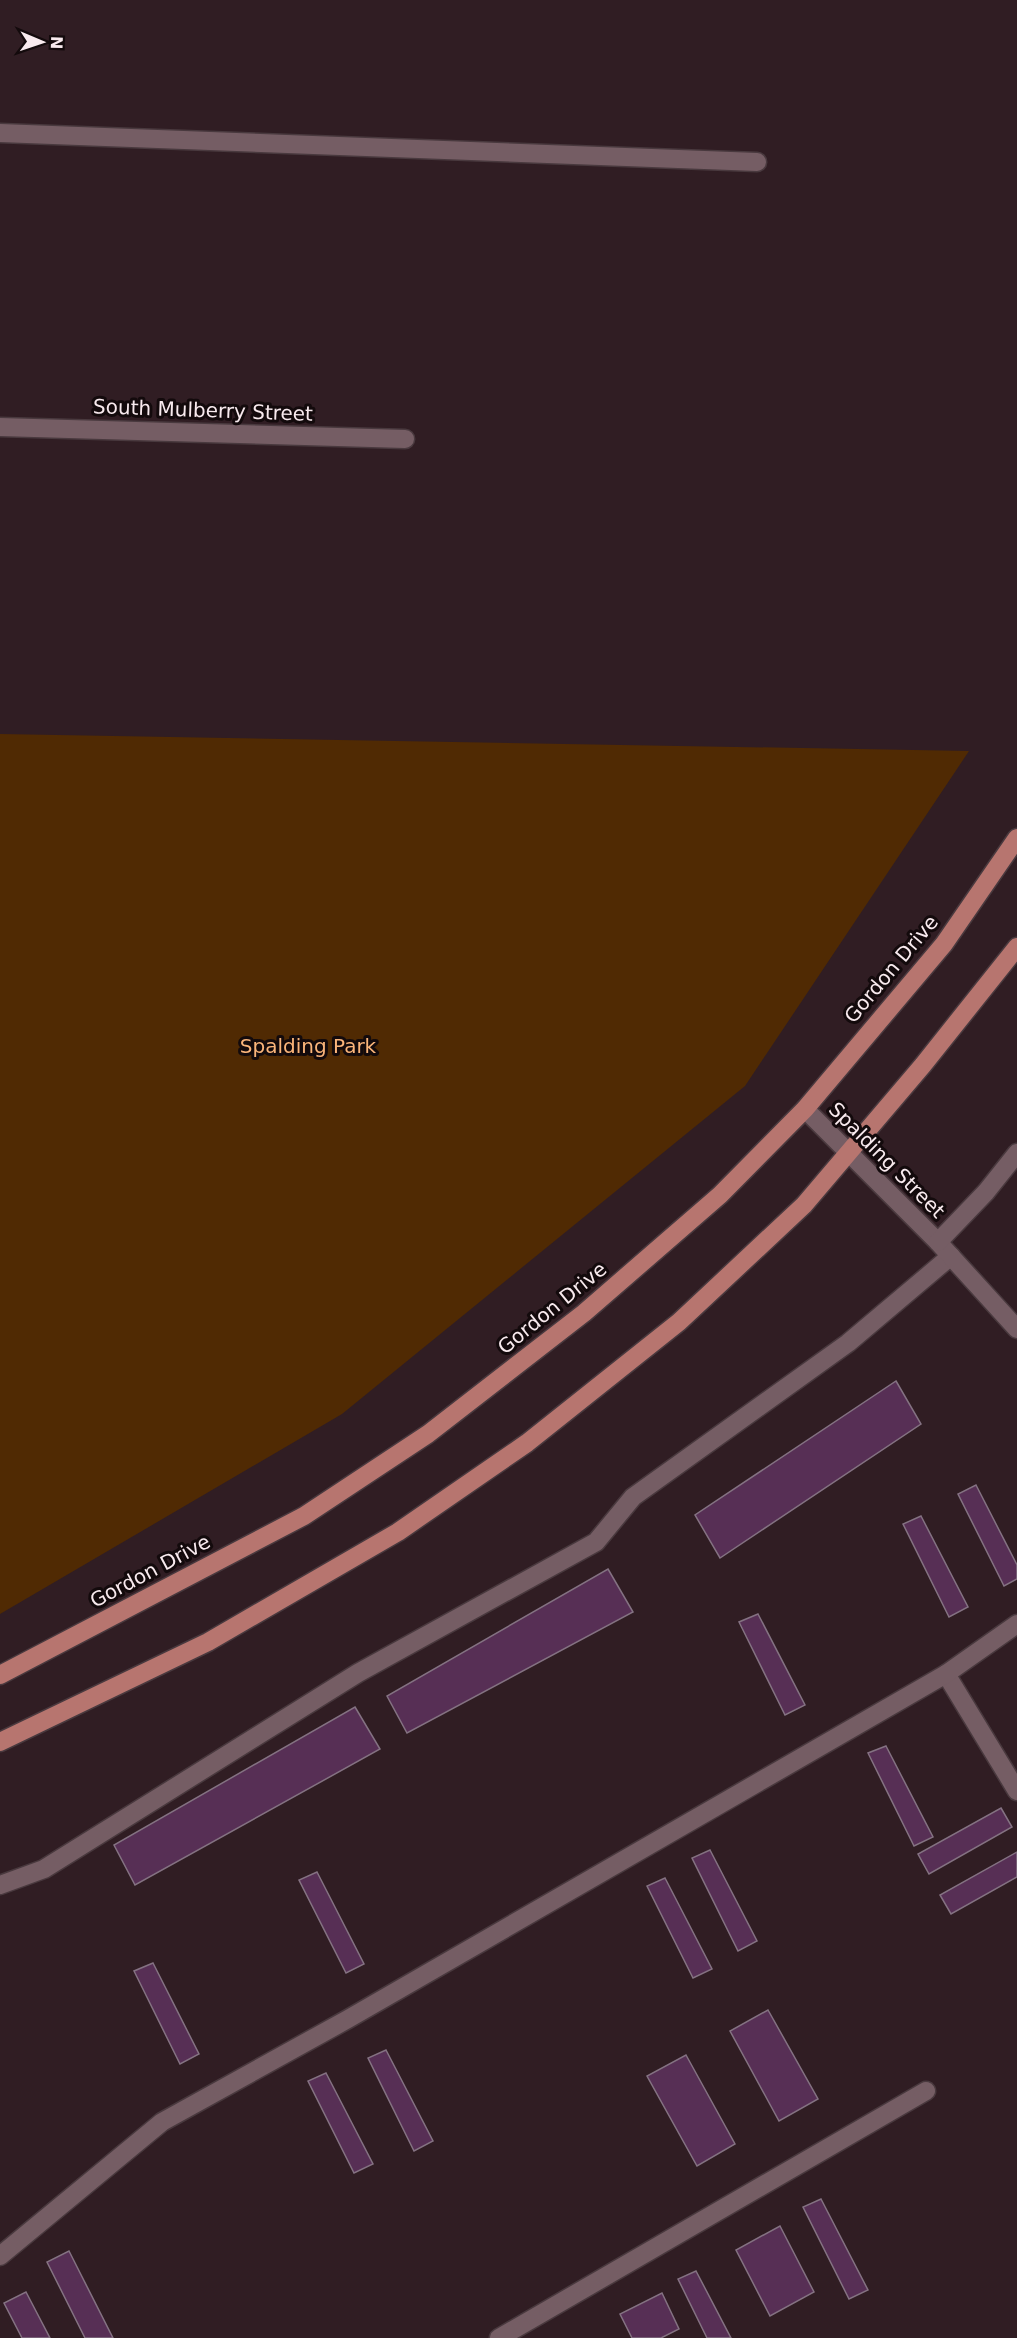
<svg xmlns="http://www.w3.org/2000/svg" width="1017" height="2338" font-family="'DejaVu Sans',sans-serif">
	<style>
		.green { fill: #502a03 }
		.building { fill: #572f55; stroke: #847282; stroke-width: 1.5 }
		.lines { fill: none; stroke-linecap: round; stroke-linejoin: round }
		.lane-casing { stroke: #49393e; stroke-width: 21 }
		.street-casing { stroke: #49393e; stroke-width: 21 }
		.primary-casing { stroke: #49393e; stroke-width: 21 }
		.lane { stroke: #755d64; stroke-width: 18 }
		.street { stroke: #755d64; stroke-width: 18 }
		.primary { stroke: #b7756f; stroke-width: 18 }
		.labels { text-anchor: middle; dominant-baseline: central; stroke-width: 6; stroke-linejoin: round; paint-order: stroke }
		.street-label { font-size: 20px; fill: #f8eaee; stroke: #130a0c }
		.park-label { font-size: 20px; fill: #fbb57a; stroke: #130a0c }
	</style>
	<rect width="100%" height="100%" fill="#301d23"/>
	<path class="green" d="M0,734l969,17 -224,335 -403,328 -342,200z"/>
	<g class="building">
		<path d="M896,1381l25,43 -201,134 -25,-43z"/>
		<path d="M976,1485l41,80v14l-13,7 -46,-92z"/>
		<path d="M921,1516l47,91 -19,10 -46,-93z"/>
		<path d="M608,1569l25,43 -226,121 -20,-37z"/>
		<path d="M758,1614l47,91 -20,10 -46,-93z"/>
		<path d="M355,1707l25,42 -245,136 -21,-40z"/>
		<path d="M886,1746l47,91 -19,9 -46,-93z"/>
		<path d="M1001,1808l11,19 -83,47 -11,-20z"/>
		<path d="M710,1850l47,91 -19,10 -46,-93z"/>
		<path d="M1017,1852v25l-66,37 -11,-19z"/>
		<path d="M317,1872l47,92 -18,9 -47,-93z"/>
		<path d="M665,1878l47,91 -19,9 -46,-92z"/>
		<path d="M153,1963l46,91 -19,10 -46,-93z"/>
		<path d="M768,2010l50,89 -39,22 -49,-90z"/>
		<path d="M386,2050l47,91 -19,10 -46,-93z"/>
		<path d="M686,2055l49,89 -38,22 -50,-90z"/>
		<path d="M326,2073l47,91 -19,9 -46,-92z"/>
		<path d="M821,2199l47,91 -19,9 -46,-92z"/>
		<path d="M780,2226l34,66 -44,24 -34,-66z"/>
		<path d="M69,2251l44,87h-28l-38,-76z"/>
		<path d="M696,2271l35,67h-24l-29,-59z"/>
		<path d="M26,2292l24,46h-28l-18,-35z"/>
		<path d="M662,2293l17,36 -18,9h-29l-12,-24z"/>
	</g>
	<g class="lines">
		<defs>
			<g id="lane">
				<path d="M0,133l757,29"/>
				<path d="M0,1885l44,-16 314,-196 238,-131 37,-45 215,-154 103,-87"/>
			</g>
			<g id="street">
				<path d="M0,427l405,12"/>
				<path d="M805,1109l133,133 79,87"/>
				<path d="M938,1242l48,-50 31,-39"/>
				<path d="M946,1674l71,117"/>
				<path d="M0,2256l162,-134 186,-103 598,-345 71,-50"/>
				<path d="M499,2338l427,-247"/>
			</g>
			<g id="primary">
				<path d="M0,1675l304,-159 124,-82 156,-121 136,-118 85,-86 139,-165 73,-106"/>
				<path d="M0,1742l208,-100 190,-110 129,-89 152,-121 125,-117 119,-140 94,-118"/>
			</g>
		</defs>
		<use href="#lane" class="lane-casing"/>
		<use href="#street" class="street-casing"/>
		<use href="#primary" class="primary-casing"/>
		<use href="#lane" class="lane"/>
		<use href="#street" class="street"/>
		<use href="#primary" class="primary"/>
	</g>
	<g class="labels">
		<g class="street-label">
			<text transform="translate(203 410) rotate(2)">South Mulberry Street</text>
			<text transform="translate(891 969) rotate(-50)">Gordon Drive</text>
			<text transform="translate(887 1160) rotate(45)">Spalding Street</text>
			<text transform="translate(552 1308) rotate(-39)">Gordon Drive</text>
			<text transform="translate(150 1571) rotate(-28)">Gordon Drive</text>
		</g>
		<g class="park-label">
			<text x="308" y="1046">Spalding Park</text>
		</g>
	</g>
	<g transform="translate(42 42) rotate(92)" stroke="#130a0c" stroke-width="4.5" paint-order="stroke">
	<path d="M0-4.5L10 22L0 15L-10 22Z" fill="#f8eaee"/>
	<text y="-9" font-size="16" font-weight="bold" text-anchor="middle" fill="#f8eaee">N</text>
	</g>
</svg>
